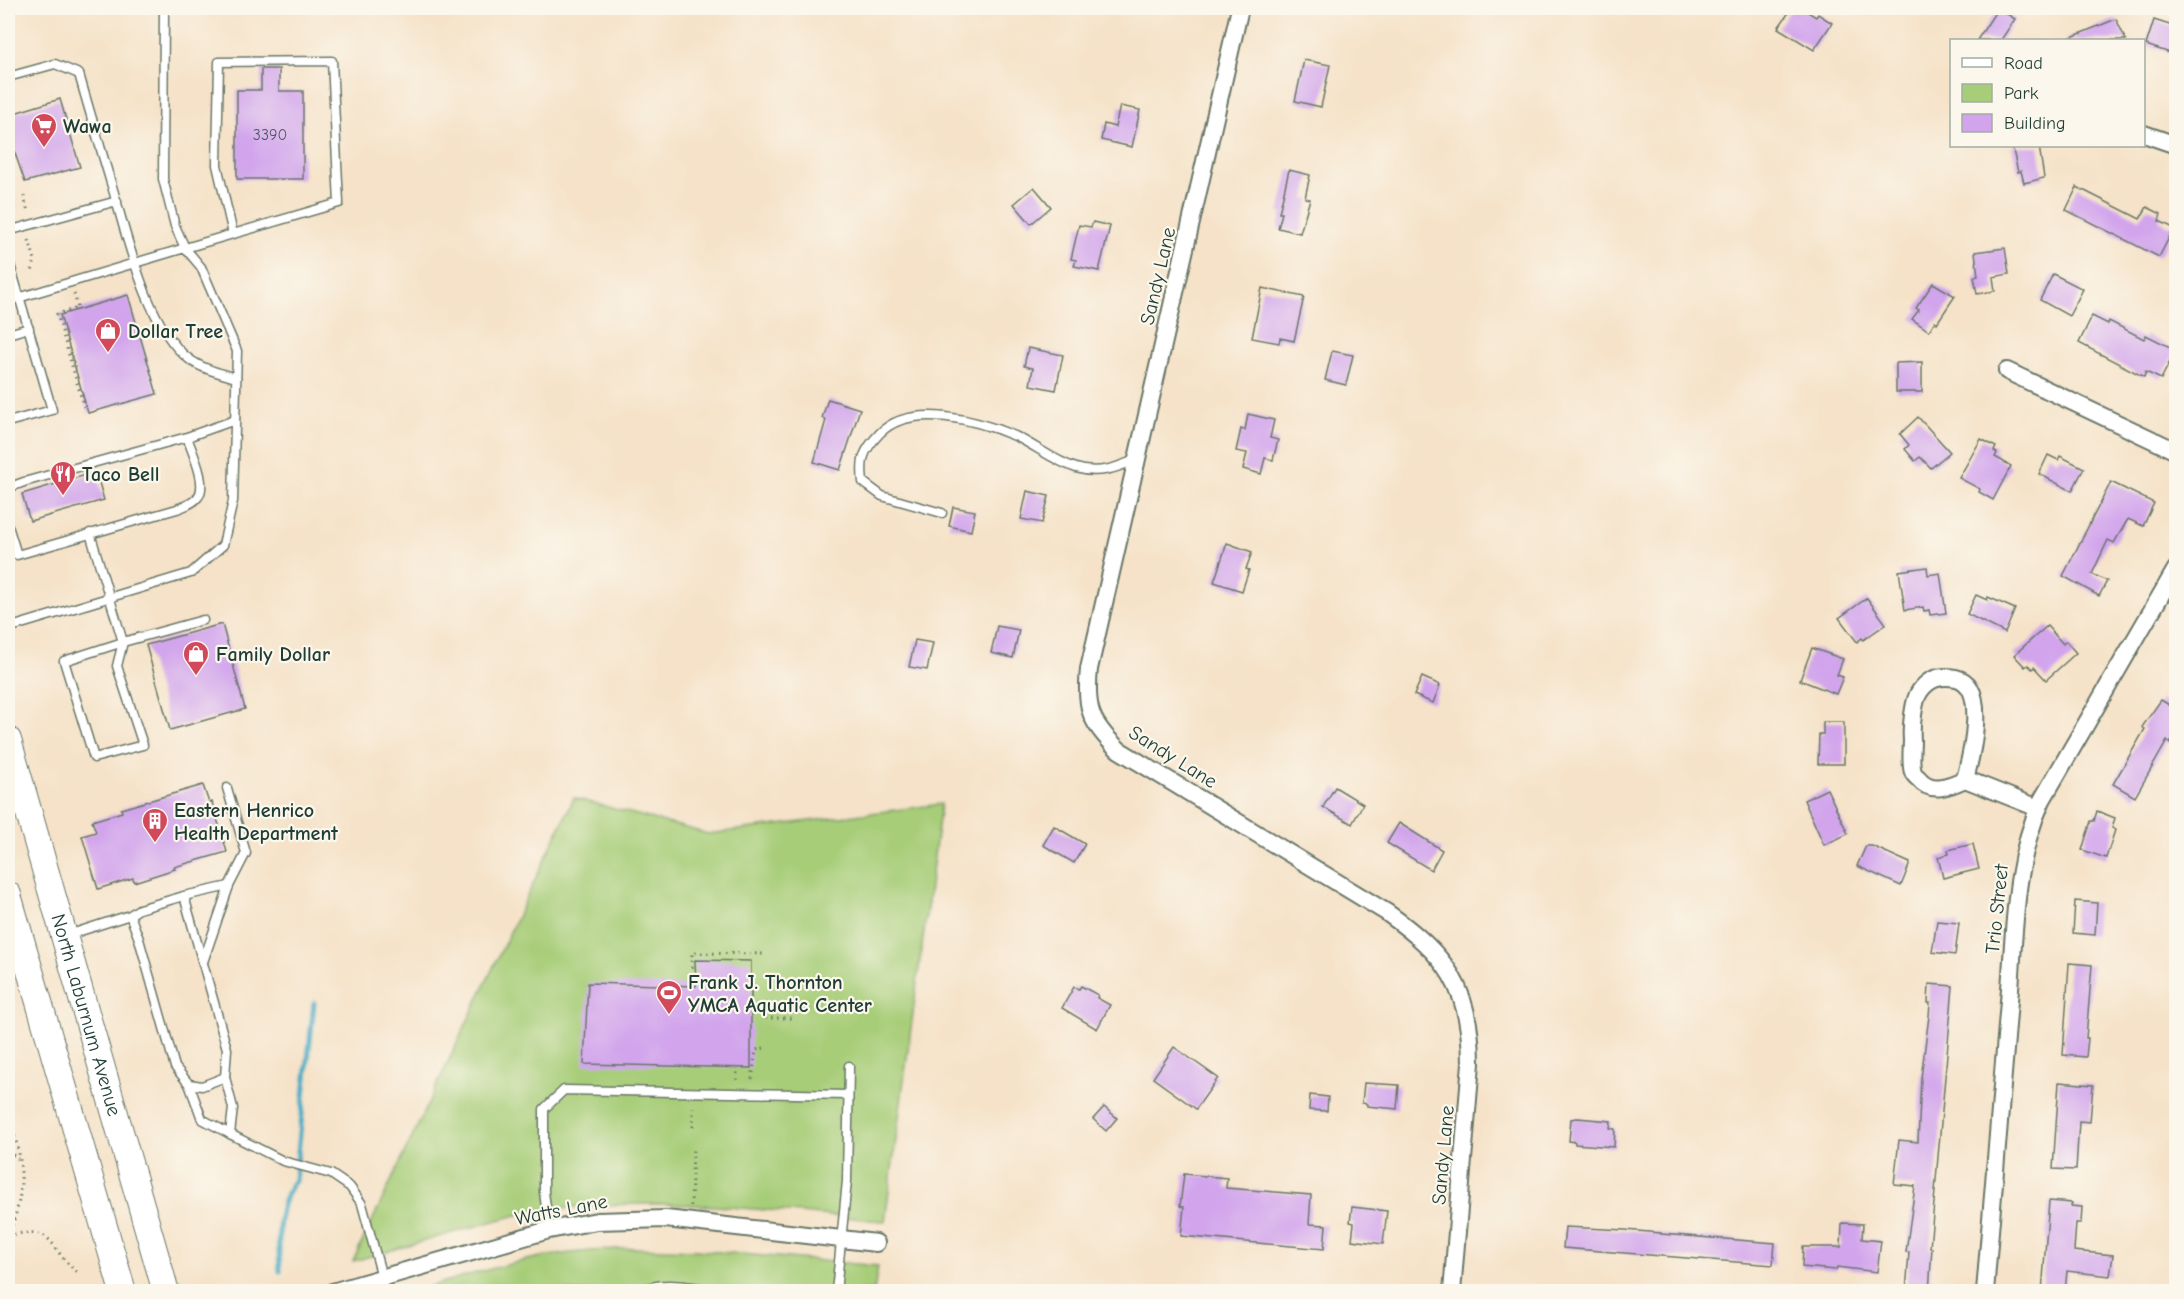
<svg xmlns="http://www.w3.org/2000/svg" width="2184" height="1299" font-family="'Comic Neue',sans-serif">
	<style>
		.green { fill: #a7cd78; stroke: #638556; stroke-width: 1.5 }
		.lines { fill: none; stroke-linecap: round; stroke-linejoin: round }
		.stream { stroke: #44abc4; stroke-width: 5 }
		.building { fill: #d1a4ec }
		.service-casing { stroke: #6a7768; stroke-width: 11 }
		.minor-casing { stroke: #6a7768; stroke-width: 20 }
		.primary-casing { stroke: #6a7768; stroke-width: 28 }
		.path { stroke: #6a7768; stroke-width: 3; stroke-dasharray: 1.5 4.5; stroke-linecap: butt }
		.service { stroke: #fff; stroke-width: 8 }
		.minor { stroke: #fff; stroke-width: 16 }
		.primary { stroke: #fff; stroke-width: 26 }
		.labels { text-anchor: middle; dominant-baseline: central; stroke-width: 4.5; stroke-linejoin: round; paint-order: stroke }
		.number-label { font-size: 16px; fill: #4c5762 }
		.poi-label { font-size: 20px; font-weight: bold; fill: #1f3d34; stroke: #fbf7ec; text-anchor: start }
		.street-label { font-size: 20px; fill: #1f3d34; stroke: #fbf7ec }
	</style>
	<rect width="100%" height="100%" fill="#fbf7ec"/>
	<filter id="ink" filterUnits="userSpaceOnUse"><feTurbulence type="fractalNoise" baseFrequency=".0167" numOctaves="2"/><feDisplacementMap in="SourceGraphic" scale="12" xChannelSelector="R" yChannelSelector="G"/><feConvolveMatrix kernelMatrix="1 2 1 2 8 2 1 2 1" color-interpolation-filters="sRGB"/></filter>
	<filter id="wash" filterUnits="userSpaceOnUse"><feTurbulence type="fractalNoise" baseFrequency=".008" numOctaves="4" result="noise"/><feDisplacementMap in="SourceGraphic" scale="24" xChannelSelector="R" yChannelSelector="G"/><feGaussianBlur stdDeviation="1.35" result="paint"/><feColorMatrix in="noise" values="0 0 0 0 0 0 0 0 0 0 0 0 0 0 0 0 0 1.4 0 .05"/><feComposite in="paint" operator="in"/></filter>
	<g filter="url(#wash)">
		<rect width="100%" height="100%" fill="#f5e2c8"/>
		<g class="green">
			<path d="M574,798l134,36 233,-30 -56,417c-112,-10 -225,-26 -338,-11 -28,3 -56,12 -84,20 -37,10 -73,21 -110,31z"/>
			<path d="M632,1248l64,2 182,16 -4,25 -462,1c41,-13 82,-25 124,-34 32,-6 64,-8 96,-10z"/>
		</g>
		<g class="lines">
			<path class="stream" d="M280,1271c-2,-30 -4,-67 15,-91l19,-177"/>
		</g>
		<g id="blocks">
			<g class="building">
				<path d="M1792,8h9l15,9 2,-3 14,9 -18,27 -36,-22z"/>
				<path d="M1998,8l17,11 -14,21h-24z"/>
				<path d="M2116,19l10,21h-62z"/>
				<path d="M2154,20l22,7v28l-30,-10z"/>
				<path d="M1304,60l26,5 -9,42 -26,-6z"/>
				<path d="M261,69h18v22h24v88h-66v-89h24z"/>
				<path d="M60,99l20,68 -55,15 -15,-43 2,-1 -4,-23z"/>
				<path d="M1120,106l20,4 -8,37 -31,-7 3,-16 11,3z"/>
				<path d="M2012,146h27l5,32 -20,5 -3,-12 -3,1z"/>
				<path d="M1289,170l21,5 -5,23 5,1 -10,34 -22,-5 4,-15h-3z"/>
				<path d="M1034,187l17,20 -20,17 -17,-20z"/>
				<path d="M2077,187l63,32 7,-12 14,7 -2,7 15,7 -15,29 -93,-47z"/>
				<path d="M1093,222l17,4 -11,45 -25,-5 2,-6 -5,-1 8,-34 12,2z"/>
				<path d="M2005,248l4,26 -16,3 2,14 -18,3 -3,-17 4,-1 -3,-24z"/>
				<path d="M2053,274l30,15 -14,27 -29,-16z"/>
				<path d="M1933,283l22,13 -18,27 -2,-2 -6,10 -17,-12 7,-9 -3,-2z"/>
				<path d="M1262,288l42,9 -10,44 -14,-3 -1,5 -27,-5z"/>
				<path d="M128,295l29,99 -69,19 -28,-98z"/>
				<path d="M2092,316l16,8 1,-3 35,18 2,-4 30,15 -15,29 -15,-7 -2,5 -65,-34z"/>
				<path d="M1028,348l35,7 -7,35 -26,-5 3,-17 -9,-2z"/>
				<path d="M1332,351l21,4 -7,30 -21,-5z"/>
				<path d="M1922,362v30h-26v-29z"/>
				<path d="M828,399l32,10 -20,61 -26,-8 12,-42 -4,-2z"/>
				<path d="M1248,414l26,6 -4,18 8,2 -5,20 -8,-2 -4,16 -18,-5 4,-16 -11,-2 5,-22 4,1z"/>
				<path d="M1918,417l32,35 -19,16 -11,-11 -5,4 -10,-12 4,-4 -9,-11z"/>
				<path d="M1981,439l15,8 -2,4 3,2 -2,4 16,9 -18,34 -14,-8 1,-3 -21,-11z"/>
				<path d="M2048,455l10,5 2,-4 24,12 -12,23 -33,-17z"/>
				<path d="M96,472l8,28 -74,21 -8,-27z"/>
				<path d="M2111,482l43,21 -11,23 -15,-7 -14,24 -6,-3 -16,34 15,7 -8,15 -36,-20z"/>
				<path d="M1027,491l22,5 -7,27 -21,-4z"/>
				<path d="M953,507l22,4 -4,20 -22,-5z"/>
				<path d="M1227,543l25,9 -6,17 3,1 -7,21 -28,-9z"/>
				<path d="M1927,567l1,8 12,-2 6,40 -16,2 -1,-5 -5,1 -1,-4 -18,3 -6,-39z"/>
				<path d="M1976,595l11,5 1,-3 27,12 -10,24 -38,-19z"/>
				<path d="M1867,598l19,26 -23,16 -1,-2 -5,4 -18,-24z"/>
				<path d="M222,624l23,85 -75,21 -24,-85z"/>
				<path d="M997,626l22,4 -6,28 -22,-5z"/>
				<path d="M2047,626l16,18 3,-3 10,12 -30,27 -12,-13 -2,2 -4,-4 -3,2 -11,-12z"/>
				<path d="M915,640l18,3 -6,27 -18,-3z"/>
				<path d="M1812,648l31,11 -6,16 6,2 -7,17 -36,-14z"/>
				<path d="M1422,677l18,8 -7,18 -19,-8z"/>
				<path d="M2161,700l15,9v24l-6,11 -3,-3 -32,56 -22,-13 32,-55 -3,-2z"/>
				<path d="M1823,722h21v42h-26l1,-30h4z"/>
				<path d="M203,785l6,18 3,-1 15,50 -53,15 1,2 -41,13 -1,-4 -35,11 -16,-53 14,-4 -4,-11 30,-9 -1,-3z"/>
				<path d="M1335,787l28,17 -11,20 -29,-17z"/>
				<path d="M1827,789l21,45 -24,11 -20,-45z"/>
				<path d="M2097,811l18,7 -3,10 3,2 -9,28 -24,-8 9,-29h3z"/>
				<path d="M1399,823l43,27 -11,20 -44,-27z"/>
				<path d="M1054,826l31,18 -11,19 -31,-18z"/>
				<path d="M1973,844l6,25 -36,9 -5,-21 11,-3 -1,-4z"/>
				<path d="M1866,846h6l38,17 -9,23 -44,-20z"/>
				<path d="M2075,901l22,2 -2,32 -22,-2z"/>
				<path d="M1937,921l22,2 -4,32 -23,-3z"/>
				<path d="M695,960l56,1v107l-167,-4 4,-81 108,3z"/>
				<path d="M2069,963l23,2 -6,73h2l-2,19 -23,-2z"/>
				<path d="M1929,984l24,2 -23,262h2l-3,44h-23l3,-40h-3l9,-66 -21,-2 5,-44 19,2 3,-64 8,-62 1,-13h-2z"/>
				<path d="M1081,986l17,9 -1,3 13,7 -13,24 -35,-21 12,-21 5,2z"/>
				<path d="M1174,1047l44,31 -22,31 -43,-31z"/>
				<path d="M2059,1082l34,3 -3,37 -11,-1 -3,49 -23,-1z"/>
				<path d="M1364,1083l35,2 -2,24 -30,-3v-2l-5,-1z"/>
				<path d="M1310,1095l18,2 -1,14 -18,-1z"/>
				<path d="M1104,1107l13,11 -11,13 -13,-12z"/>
				<path d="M1577,1118l34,3 -1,7 5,1 -1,18 -39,-3v-2l-6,-1 2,-22z"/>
				<path d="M1184,1174l43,4 -1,10 85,7 -2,29 17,1 -2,24 -143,-13 3,-29 -4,-1z"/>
				<path d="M2049,1201l23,2 -1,3 11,1 -1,16h-5l-2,28 39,4 -3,21 -43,-5 -2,21h-23z"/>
				<path d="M1352,1207l35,4 -4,33 -31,-4 2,-17 -4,-1z"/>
				<path d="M1842,1223l21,1 -1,15 19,2 -4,31 -40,-5 -1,3 -34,-3 1,-20h38z"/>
				<path d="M1565,1227l60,3 36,3v1l114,9 -2,22 -210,-17z"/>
			</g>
		</g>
	</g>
	<g filter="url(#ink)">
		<use href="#blocks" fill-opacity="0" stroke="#6a7768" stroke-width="1.5"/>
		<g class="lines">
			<defs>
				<g id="service">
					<path d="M164,8l-1,171 12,47 10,22 154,-45 -7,-142 -113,1 -2,103 16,69"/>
					<path d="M8,77l47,-13 24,10c11,39 23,79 35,119 14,48 34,135 75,166 13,10 31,14 47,19"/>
					<path d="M8,231l109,-30"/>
					<path d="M8,258l44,152 -44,12"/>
					<path d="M8,301l177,-53 16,19 36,84 -4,150 -10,44 -32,28 -183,55"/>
					<path d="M8,334l21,-6"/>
					<path d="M8,488l16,-6 163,-45 48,-17"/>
					<path d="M942,513l-60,-17 -19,-14c-3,-24 1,-32 17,-49 31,-32 99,-12 135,3 21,10 39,25 61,32 22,7 41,0 61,-9"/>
					<path d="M8,526l9,29 160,-46c7,-3 16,-5 21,-12 10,-13 -6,-45 -11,-60"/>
					<path d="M90,533l33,109 -59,19 30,97 49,-13 -26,-79 6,-24 80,-22"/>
					<path d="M184,896l45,-10"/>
					<path d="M68,935l62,-20 9,24 36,128 14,17 13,2 23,-9 2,-28 -43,-153 -45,13 -9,6"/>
					<path d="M203,962l26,-76 17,-33 -19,-65"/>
					<path d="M189,1084l13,35 28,15 3,-26 -8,-31"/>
					<path d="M230,1134l53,27 48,13 19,13 12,17 20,73"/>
					<path d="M549,1230l-5,-38v-83l20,-19 284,5"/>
					<path d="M642,1292c14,-14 63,-3 82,0"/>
					<path d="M836,1292l11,-111 2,-115"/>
				</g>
				<g id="minor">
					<path d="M1240,8l-151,661c-4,39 1,54 30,81l267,162c60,43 85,75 85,151l-19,229"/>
					<path d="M2144,134l32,11"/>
					<path d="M2007,371l169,80"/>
					<path d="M1965,779c6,-22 24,-94 -9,-101 -15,-3 -27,0 -36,13 -7,9 -9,38 -8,49 0,9 -2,24 1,32 1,3 4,5 6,7 12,15 31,7 46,0l73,29"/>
					<path d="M332,1292l217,-62 48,-9 69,-2 210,24"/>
					<path d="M1985,1292c8,-97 16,-194 24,-291 6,-68 4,-138 33,-201l134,-231"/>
				</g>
				<g id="primary">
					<path id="s1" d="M8,740l158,552"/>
					<path d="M8,895l115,397"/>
				</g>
			</defs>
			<use href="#service" class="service-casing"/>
			<use href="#minor" class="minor-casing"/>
			<use href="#primary" class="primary-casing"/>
			<g class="path">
				<path d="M24,196l4,16"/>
				<path d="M29,240l6,20 -3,12"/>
				<path d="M74,294l4,14 -21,6 27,93"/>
				<path d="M692,986v-33l74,1"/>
				<path d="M765,1018h30"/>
				<path d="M752,1079l4,-29 8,-2"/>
				<path d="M737,1080v-13"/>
				<path d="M8,1119c18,41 17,77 0,117"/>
				<path d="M693,1127v-22"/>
				<path d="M8,1151l10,8"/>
				<path d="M691,1206l2,-57"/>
				<path d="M8,1236c51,-13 38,14 71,37"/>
			</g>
			<use href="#service" class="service"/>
			<use href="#minor" class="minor"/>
			<use href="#primary" class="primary"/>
		</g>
	</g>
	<defs>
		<symbol id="supermarket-pin" viewBox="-11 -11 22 30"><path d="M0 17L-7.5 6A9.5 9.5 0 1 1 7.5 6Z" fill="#d1495b" stroke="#fbf7ec"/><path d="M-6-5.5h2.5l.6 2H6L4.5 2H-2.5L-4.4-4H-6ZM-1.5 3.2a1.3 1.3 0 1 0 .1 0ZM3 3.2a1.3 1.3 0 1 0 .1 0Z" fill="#fff"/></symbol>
		<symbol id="shop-pin" viewBox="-11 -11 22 30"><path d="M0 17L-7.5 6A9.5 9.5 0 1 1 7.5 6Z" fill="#d1495b" stroke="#fbf7ec"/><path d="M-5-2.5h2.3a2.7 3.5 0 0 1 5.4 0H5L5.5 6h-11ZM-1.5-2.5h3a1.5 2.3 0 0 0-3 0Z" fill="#fff"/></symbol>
		<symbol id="restaurant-pin" viewBox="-11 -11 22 30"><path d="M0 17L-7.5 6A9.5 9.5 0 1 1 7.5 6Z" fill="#d1495b" stroke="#fbf7ec"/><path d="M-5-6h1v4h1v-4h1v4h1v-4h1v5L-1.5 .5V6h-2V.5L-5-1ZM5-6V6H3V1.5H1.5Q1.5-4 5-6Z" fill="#fff"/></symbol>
		<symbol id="building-pin" viewBox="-11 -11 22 30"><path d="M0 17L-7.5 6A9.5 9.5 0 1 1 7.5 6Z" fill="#d1495b" stroke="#fbf7ec"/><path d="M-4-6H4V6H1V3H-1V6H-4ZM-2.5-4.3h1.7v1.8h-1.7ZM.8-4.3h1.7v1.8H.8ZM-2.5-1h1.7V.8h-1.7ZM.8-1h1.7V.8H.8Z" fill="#fff"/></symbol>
		<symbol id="stadium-pin" viewBox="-11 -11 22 30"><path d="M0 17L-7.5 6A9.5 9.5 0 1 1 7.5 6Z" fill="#d1495b" stroke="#fbf7ec"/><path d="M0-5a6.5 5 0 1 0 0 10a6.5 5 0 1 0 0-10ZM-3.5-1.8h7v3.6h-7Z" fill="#fff"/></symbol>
	</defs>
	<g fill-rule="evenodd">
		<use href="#supermarket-pin" x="29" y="111" width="30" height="40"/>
		<use href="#shop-pin" x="93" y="316" width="30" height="40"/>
		<use href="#restaurant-pin" x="48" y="459" width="30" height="40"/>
		<use href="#shop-pin" x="181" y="639" width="30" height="40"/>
		<use href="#building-pin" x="140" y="806" width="30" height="40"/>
		<use href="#stadium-pin" x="654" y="978" width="30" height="40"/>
	</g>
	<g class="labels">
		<g class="number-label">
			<text x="270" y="135">3390</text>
		</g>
		<g class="poi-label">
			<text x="63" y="126">Wawa</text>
			<text x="128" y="331">Dollar Tree</text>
			<text x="82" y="474">Taco Bell</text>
			<text x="216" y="654">Family Dollar</text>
			<text x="174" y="810">Eastern Henrico<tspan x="174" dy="23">Health Department</tspan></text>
			<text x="688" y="982">Frank J. Thornton<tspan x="688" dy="23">YMCA Aquatic Center</tspan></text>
		</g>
		<g class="street-label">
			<text transform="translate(1158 276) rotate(-77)">Sandy Lane</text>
			<text transform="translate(1173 757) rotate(32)">Sandy Lane</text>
			<text transform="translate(1997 909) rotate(-84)">Trio Street</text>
			<text stroke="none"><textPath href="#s1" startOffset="286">North Laburnum Avenue</textPath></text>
			<text transform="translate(1443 1155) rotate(-85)">Sandy Lane</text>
			<text transform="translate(561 1210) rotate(-11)">Watts Lane</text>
		</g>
	</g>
	<rect width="2184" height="1299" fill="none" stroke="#fbf7ec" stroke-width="30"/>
	<rect x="1950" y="39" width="195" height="108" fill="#fbf7ec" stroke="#a3ada2" stroke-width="1.5"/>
	<rect x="1962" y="58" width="30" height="9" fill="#ffffff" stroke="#a3ada2" stroke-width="1.5"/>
	<text x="2004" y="69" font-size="18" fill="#1f3d34">Road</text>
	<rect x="1962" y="84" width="30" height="18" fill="#a7cd78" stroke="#a3ada2" stroke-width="1.5"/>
	<text x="2004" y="99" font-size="18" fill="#1f3d34">Park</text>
	<rect x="1962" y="114" width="30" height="18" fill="#d1a4ec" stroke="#a3ada2" stroke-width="1.5"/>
	<text x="2004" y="129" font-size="18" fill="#1f3d34">Building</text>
</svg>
